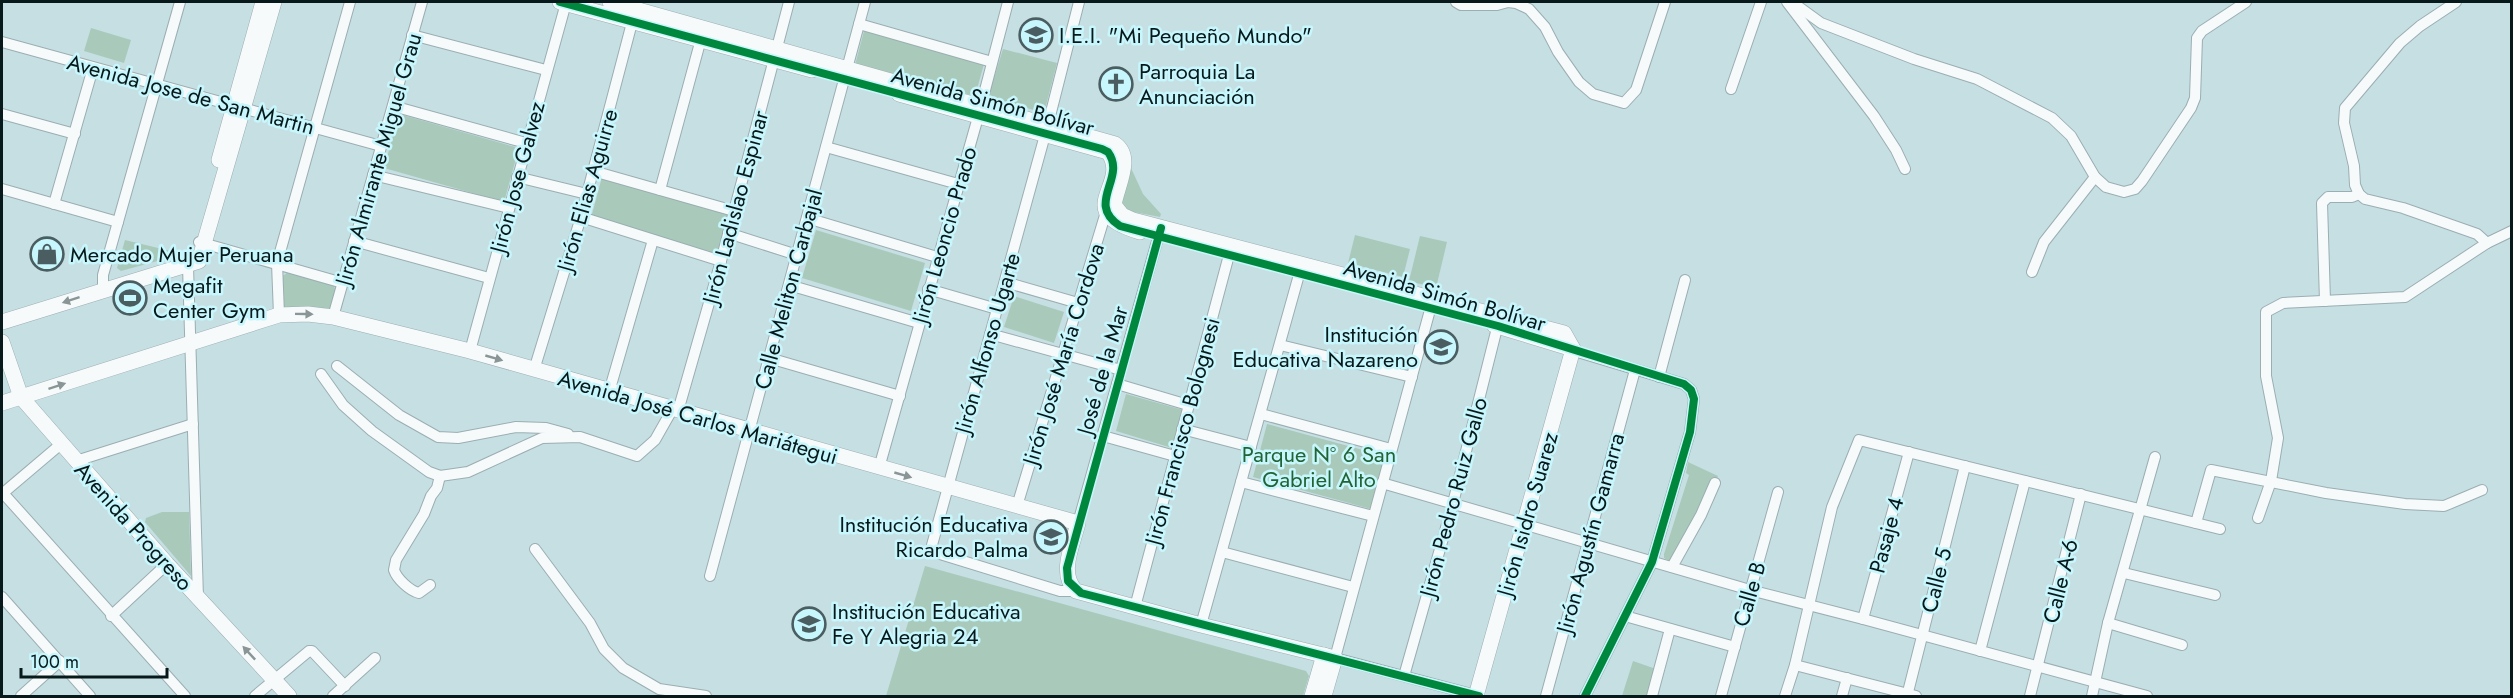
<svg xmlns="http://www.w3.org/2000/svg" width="2513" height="698" font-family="Jost,sans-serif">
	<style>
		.green { fill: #a9caba }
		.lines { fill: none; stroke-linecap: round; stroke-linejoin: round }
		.street-casing { stroke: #9baeb2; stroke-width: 12 }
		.secondary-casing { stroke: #9baeb2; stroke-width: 16 }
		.street { stroke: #f6fafb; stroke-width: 10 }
		.secondary { stroke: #f6fafb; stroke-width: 15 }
		.cycleway-casing { stroke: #c7f6fc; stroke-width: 11 }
		.cycleway { stroke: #00873e; stroke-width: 8 }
		.oneway { fill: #8a9596 }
		.labels { text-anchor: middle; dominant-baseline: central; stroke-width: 5; stroke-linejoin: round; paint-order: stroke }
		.poi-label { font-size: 22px; fill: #07191b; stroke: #c7f6fc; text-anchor: start }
		.street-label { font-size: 22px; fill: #07191b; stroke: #c7f6fc }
		.park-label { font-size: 22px; fill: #216334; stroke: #c7f6fc }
	</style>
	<rect width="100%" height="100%" fill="#c6dfe3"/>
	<g class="green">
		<path d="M91,28l40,12 -7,23 -40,-12z"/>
		<path d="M864,31l120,33 -9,32 -120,-31z"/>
		<path d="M1003,49l54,14 -13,50 -51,-15 -4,-4z"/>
		<path d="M399,114l120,34 -15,54 -120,-34z"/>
		<path d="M1131,168l12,26 18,20 -1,3 -37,-7 -2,-3z"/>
		<path d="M602,177l127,37 -11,40 -127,-36z"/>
		<path d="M816,230l109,33 -14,48 -109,-33z"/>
		<path d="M1355,235l55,14 -7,28 -55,-14z"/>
		<path d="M1420,236l27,6 -11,46 -27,-7z"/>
		<path d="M125,240l58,14 -62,17 -4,-3z"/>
		<path d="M287,273l47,13 2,6 -5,16 -48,1 -2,-32z"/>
		<path d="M1014,296l50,16 -10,31 -50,-16z"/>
		<path d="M1126,394l57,16 -11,38 -56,-17z"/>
		<path d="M1267,424l118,32 -14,53 -118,-32z"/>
		<path d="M1688,462l30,14 -41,81 -7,4 -6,-3v-4l25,-79 -3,-2z"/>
		<path d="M162,512h27l2,64 -46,-54 1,-4z"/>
		<path d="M925,566l381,105 3,5 -6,20h-417z"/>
		<path d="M1633,661l23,8 -9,27h-25z"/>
	</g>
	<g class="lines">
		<defs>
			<g id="street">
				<path d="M1456,2l5,3h36l11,-3 8,1 13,6 16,18 13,25 21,30 14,12 31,9 12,-13 29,-88"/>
				<path d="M1787,2l87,114 22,34 9,19"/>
				<path d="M1792,2l29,21 93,36 63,20 75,39 19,18 24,41 11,10 18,5 11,-3 7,-8 49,-73 4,-10 2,-60 5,-7 44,-29"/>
				<path d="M2456,2l-36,24 -20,17 -55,65 -1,15 10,43 1,19 4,9 6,5 38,9 74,26 10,9"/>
				<path d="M859,24l133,38"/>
				<path d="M412,35l134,35"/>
				<path d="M2,42l379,104"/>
				<path d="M1731,89l30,-87"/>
				<path d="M393,106l133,37"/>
				<path d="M2,114l73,20"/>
				<path d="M1048,124l31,-122"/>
				<path d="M1045,135l-113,410 3,6 5,3 120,37h16"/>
				<path d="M826,147l132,37"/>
				<path d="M593,171l141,40"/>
				<path d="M373,175l136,33"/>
				<path d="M517,177l70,17"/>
				<path d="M2,189l116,33"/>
				<path d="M660,190l41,-151"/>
				<path d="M54,204l39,-136"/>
				<path d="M581,217l140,44"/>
				<path d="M807,218l130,39"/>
				<path d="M728,233l69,22"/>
				<path d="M354,241l135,37"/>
				<path d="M199,242l144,41"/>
				<path d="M188,266l10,332"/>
				<path d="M2032,272l12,-30 51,-65"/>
				<path d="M1005,282l73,21"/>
				<path d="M789,285l130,38"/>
				<path d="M103,289v-14l77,-273"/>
				<path d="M928,289l69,20"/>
				<path d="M1433,299l-98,359 144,38"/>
				<path d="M2325,301l-3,-98 6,-6h24l7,-3"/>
				<path d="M279,315l-2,-52 73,-261"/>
				<path d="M333,317l89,-315"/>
				<path d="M990,334l131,36"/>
				<path d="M1280,345l132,32"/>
				<path d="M1573,349l8,4 103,31 7,6 3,9 -4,33 -38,130 -67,134"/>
				<path d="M470,351l96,-348"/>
				<path d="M769,358l131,38"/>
				<path d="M337,366l62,49 39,22 20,1 58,-11 30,1 22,6"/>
				<path d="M534,370l47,-153 53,-202"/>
				<path d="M321,374l22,31 29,26 57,41 11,4 28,-4 74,-34 38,-1 57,19 18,-16 17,-30"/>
				<path d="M1659,377l26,-97"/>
				<path d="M1117,384l71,21"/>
				<path d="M609,392l44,-152"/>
				<path d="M678,411l43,-150 68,-259"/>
				<path d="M1261,414l130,35"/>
				<path d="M1182,429l69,18"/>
				<path d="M1103,436l72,20"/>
				<path d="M76,461l117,-37"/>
				<path d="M879,468l99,-351 30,-115"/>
				<path d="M1241,482l132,34"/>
				<path d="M1382,483l368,107 113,29 284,77"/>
				<path d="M3,493l182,203"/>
				<path d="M2,494l59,-50"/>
				<path d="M1017,506l89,-294 4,-3"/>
				<path d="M2258,518l13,-37 7,-43 -12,-62v-64l17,-9 122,-6 82,-54 25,-12"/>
				<path d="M1078,523l83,-296"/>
				<path d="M2196,523l15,-53 115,23 79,11 39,2 38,-16"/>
				<path d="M535,549l55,74 14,26 19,19 36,21 47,7"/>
				<path d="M1222,552l131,35"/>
				<path d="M1672,567l29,-52 14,-32"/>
				<path d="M2124,573l91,22"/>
				<path d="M710,576l155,-574"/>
				<path d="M430,585l-11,8c-9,-2 -22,-14 -25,-23l2,-10 28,-46 7,-18 6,-8 3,-12"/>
				<path d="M2,597l88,99"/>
				<path d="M1135,607l94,-352"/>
				<path d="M111,616l56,-52"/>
				<path d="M1625,616l110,31"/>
				<path d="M1863,619l46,-167"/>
				<path d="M2108,623l74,22"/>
				<path d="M1201,625l101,-361"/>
				<path d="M1980,651l45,-170"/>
				<path d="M1795,665l121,31"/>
				<path d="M1404,676l49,-173 46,-183"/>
				<path d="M21,696l39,-35"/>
				<path d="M255,696l54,-45h3l33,35"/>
				<path d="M333,696l42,-38"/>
				<path d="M1546,696l89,-326"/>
				<path d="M1652,696l18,-67"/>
				<path d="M1721,696l57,-204"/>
				<path d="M1785,696l10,-31 37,-158 27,-67 361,89"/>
				<path d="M1842,696l5,-18"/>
				<path d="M1907,696l58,-230"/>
				<path d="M2030,696l51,-202"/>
				<path d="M2092,696l16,-73 47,-166"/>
			</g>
			<g id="secondary">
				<path d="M560,2l252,68"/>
				<path d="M610,2l505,142c19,13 2,42 -1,61l8,10 11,5 431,113 9,16 -97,347"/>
				<path d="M899,94l209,58c24,33 -39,59 32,80"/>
				<path d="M219,160l44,-158"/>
				<path d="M2,322l197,-61 75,-259"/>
				<path d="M1494,325l79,24"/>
				<path d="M2,342l19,55 146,167 122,132"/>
				<path d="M2,403l277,-88 29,-1 25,3 137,34 608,172c-5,21 -20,51 -2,68l125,34 134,33 -11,38"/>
				<path d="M1312,696l12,-41"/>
			</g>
		</defs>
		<use href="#street" class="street-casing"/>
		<use href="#secondary" class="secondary-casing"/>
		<use href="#street" class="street"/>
		<use href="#secondary" class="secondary"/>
		<defs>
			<g id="cycleway">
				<path d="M560,2l542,147 6,3c19,26 -23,51 12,74l378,100 186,58 7,6 3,9 -4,33 -38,130 -67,134"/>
				<path d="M1161,228l-94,340 1,13 13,12 398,103"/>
			</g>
		</defs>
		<use href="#cycleway" class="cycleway-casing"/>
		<use href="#cycleway" class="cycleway"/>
	</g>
	<defs><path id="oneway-solid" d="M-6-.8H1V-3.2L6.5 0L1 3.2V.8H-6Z" transform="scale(1.5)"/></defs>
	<g class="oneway">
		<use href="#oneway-solid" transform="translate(71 300) rotate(162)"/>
		<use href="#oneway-solid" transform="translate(304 314) rotate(1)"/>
		<use href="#oneway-solid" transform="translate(494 358) rotate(16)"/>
		<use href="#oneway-solid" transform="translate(57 386) rotate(-18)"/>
		<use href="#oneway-solid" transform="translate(903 475) rotate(16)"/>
		<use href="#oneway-solid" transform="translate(249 653) rotate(-133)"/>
	</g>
	<defs>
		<symbol id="school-ring" viewBox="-11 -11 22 22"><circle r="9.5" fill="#c7f6fc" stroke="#4a5e61" stroke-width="1.5"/><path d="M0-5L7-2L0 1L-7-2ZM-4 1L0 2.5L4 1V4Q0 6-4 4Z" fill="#4a5e61"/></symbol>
		<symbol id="church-ring" viewBox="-11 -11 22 22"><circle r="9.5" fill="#c7f6fc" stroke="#4a5e61" stroke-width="1.5"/><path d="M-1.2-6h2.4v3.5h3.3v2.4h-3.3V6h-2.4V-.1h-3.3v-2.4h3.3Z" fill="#4a5e61"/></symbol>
		<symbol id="shop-ring" viewBox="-11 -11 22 22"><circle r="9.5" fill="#c7f6fc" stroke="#4a5e61" stroke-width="1.5"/><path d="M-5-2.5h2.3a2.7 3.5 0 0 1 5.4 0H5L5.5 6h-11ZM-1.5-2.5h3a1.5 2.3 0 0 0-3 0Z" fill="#4a5e61"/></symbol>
		<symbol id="stadium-ring" viewBox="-11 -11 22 22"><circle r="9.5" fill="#c7f6fc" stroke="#4a5e61" stroke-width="1.5"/><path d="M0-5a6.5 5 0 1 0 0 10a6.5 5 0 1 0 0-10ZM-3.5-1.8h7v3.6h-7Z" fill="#4a5e61"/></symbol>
	</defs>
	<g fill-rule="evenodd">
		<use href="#school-ring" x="1017" y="16" width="38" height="38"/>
		<use href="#church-ring" x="1097" y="65" width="38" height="38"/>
		<use href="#shop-ring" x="28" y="235" width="38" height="38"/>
		<use href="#stadium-ring" x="111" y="279" width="38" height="38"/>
		<use href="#school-ring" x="1422" y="328" width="38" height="38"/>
		<use href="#school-ring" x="1032" y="518" width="38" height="38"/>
		<use href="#school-ring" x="790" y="605" width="38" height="38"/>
	</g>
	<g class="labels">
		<g class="poi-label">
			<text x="1059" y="35">I.E.I. "Mi Pequeño Mundo"</text>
			<text x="1139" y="71">Parroquia La<tspan x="1139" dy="25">Anunciación</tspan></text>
			<text x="70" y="254">Mercado Mujer Peruana</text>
			<text x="153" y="285">Megafit<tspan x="153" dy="25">Center Gym</tspan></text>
			<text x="1418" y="334" text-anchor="end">Institución<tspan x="1418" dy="25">Educativa Nazareno</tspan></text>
			<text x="1028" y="524" text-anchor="end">Institución Educativa<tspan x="1028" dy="25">Ricardo Palma</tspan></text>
			<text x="832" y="611">Institución Educativa<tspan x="832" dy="25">Fe Y Alegria 24</tspan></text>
		</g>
		<g class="street-label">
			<text transform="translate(191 94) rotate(15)">Avenida Jose de San Martin</text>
			<text transform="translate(993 101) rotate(15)">Avenida Simón Bolívar</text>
			<text transform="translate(378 159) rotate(-74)">Jirón Almirante Miguel Grau</text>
			<text transform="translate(517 177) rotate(-75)">Jirón Jose Galvez</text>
			<text transform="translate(587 190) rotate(-74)">Jirón Elias Aguirre</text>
			<text transform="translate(735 207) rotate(-75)">Jirón Ladislao Espinar</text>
			<text transform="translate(944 235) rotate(-74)">Jirón Leoncio Prado</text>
			<text transform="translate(788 289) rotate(-75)">Calle Meliton Carbajal</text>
			<text transform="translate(1445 295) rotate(16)">Avenida Simón Bolívar</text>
			<text transform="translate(987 343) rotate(-74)">Jirón Alfonso Ugarte</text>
			<text transform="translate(1063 354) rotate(-73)">Jirón José María Cordova</text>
			<text transform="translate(1102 370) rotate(-74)">José de la Mar</text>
			<text transform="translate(698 417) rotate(16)">Avenida José Carlos Mariátegui</text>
			<text transform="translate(1182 431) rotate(-75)">Jirón Francisco Bolognesi</text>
			<text transform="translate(1453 497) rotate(-75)">Jirón Pedro Ruiz Gallo</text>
			<text transform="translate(1527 514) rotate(-74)">Jirón Isidro Suarez</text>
			<text transform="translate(134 526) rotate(48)">Avenida Progreso</text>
			<text transform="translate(1590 533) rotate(-75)">Jirón Agustín Gamarra</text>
			<text transform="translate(1886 535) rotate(-75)">Pasaje 4</text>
			<text transform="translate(1936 580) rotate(-76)">Calle 5</text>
			<text transform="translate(2060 581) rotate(-76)">Calle A-6</text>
			<text transform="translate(1749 594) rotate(-74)">Calle B</text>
		</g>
		<g class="park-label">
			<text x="1319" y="454">Parque N° 6 San<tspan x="1319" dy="25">Gabriel Alto</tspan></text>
		</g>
	</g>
	<rect width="2513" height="698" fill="none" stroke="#07191b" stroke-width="6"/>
	<path d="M21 668v9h146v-9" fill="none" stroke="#07191b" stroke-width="3"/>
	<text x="30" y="668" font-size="18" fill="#07191b" stroke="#c7f6fc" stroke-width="4.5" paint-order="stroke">100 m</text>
</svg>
